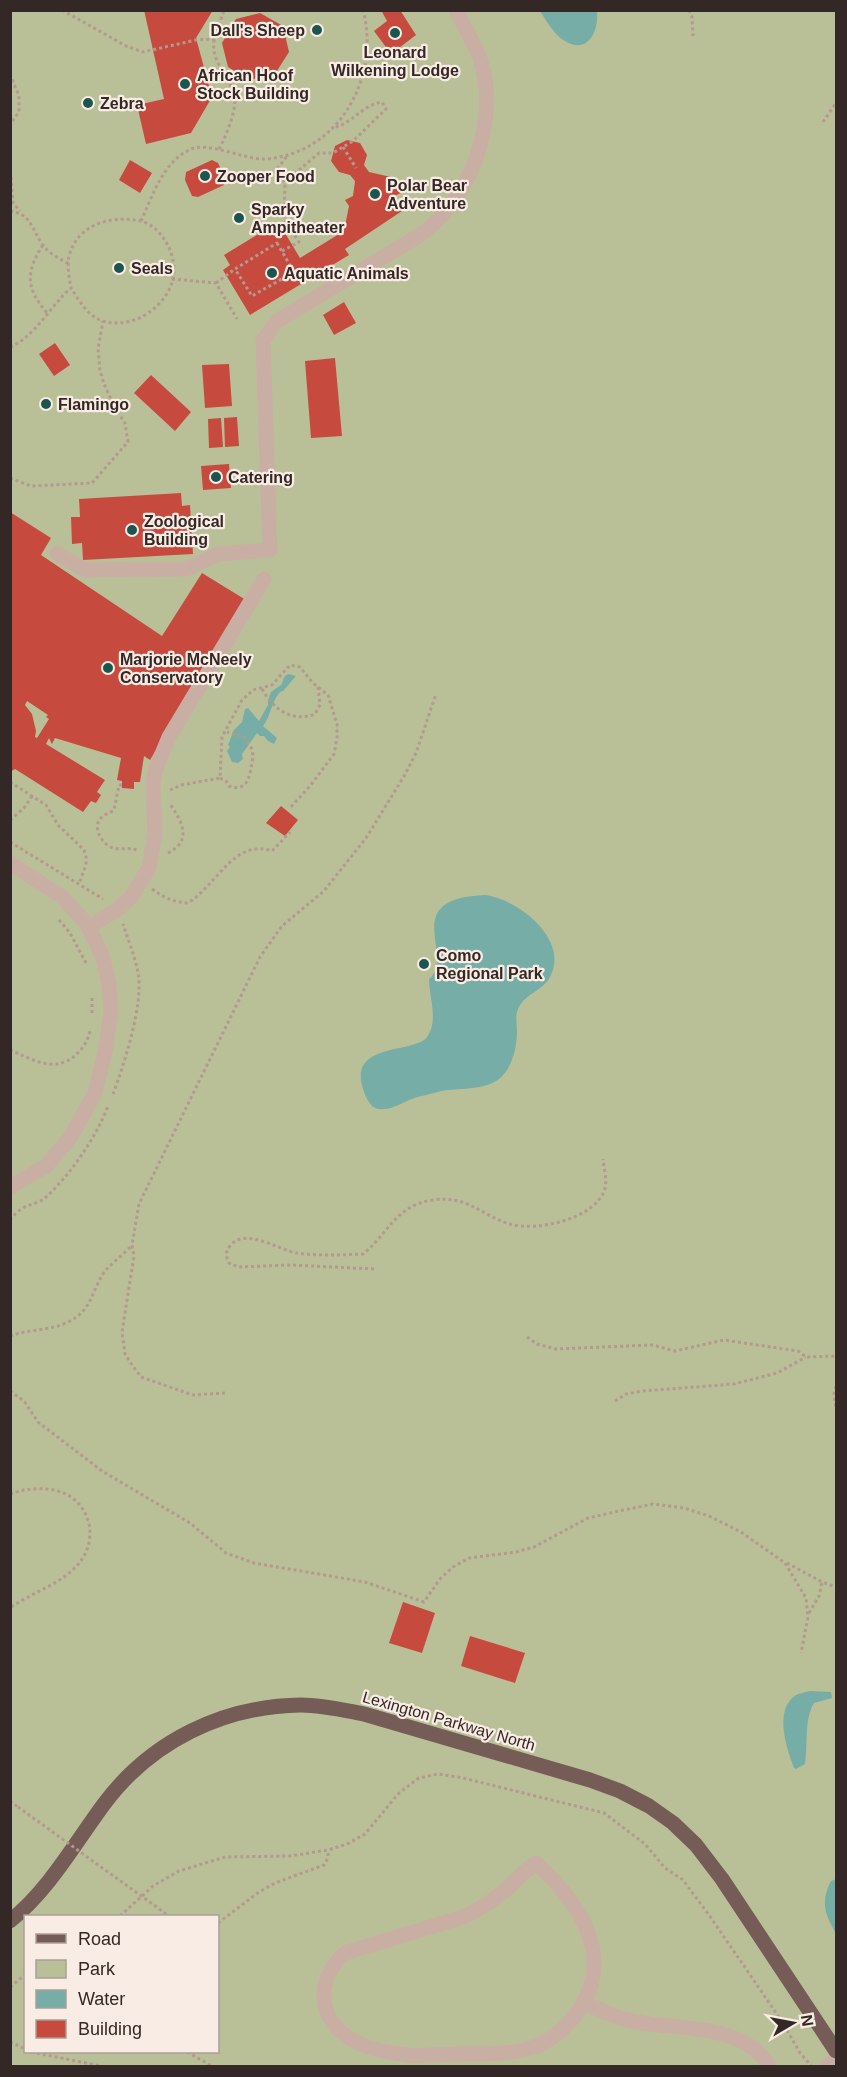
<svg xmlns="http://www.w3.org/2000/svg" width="847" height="2077" font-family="Helvetica,sans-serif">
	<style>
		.green { fill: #b9c098; fill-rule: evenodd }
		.water { fill: #76aea7 }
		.building { fill: #c74a3f; fill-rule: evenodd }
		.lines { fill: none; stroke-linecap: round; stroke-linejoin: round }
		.path { stroke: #b5988e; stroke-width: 3; stroke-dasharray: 3 3; stroke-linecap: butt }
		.minor { stroke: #c9aea4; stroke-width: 15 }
		.major { stroke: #765c56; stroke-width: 15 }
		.path-bridge { stroke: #b5988e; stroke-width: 3; stroke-dasharray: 3 3; stroke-linecap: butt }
		.poi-dot { fill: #1b5550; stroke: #f9ece4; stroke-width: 2 }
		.labels { text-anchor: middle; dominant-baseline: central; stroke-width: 4.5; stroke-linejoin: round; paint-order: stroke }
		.poi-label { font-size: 16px; font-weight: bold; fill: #342826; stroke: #f9ece4; text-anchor: start }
		.street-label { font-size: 16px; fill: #342826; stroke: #f9ece4 }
	</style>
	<rect width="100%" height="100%" fill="#f1e1d7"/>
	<path class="green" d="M11,11h825v2055h-825zM26,1916h192v136h-192z"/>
	<g class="water">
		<path d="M540,11h57c2,20 -9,44 -32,30 -10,-5 -19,-21 -25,-30z"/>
		<path d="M288,674l8,2 -13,15 -3,1c-9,10 -9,24 -17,34l14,12 -3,6 -6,-3 -4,-5h-4l-3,-3 -15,21 1,5 -5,4 -6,-1 -5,-11 3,-4 -2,-2 6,-15 8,-8 3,-13 3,-1 11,13 9,-16v-5l3,-8 11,-8 2,-7z"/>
		<path d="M486,895c33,5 84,45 64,82 -7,14 -26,17 -32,32 -3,7 -1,15 -1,22 0,14 -4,33 -13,43 -13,16 -38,14 -56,16 -9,1 -17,4 -26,6 -15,2 -32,18 -47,12 -8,-4 -13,-20 -14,-28 -4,-37 54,-27 66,-43 12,-16 2,-40 2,-58 28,-23 -33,-81 57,-84z"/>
		<path d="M810,1691l21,1 1,6 -18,5c-10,16 -6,42 -9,61l-9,5 -2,-1c-7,-19 -21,-58 2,-73 4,-2 10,-3 14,-4z"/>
		<path d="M836,1879v55c-11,-20 -16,-31 -5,-53z"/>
	</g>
	<g class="building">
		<path d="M144,10h69l-17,28 16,59 -21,36 -45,11 -9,-39 27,-6z"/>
		<path d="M381,10h19l16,25 -25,19 -17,-23 13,-10z"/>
		<path d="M260,13l23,13 6,26 -14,22 -26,6 -21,-13 -6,-24 14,-24z"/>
		<path d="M347,140l13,3 7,12 -3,10 5,7 22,5 10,16 -7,3 8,15 -57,38 4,6 -99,60 -27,-45 7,-5 -6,-10 46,-28 6,11 9,-5 15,25 44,-27 5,-25 -4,-6 8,-4 2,-15 -5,-6 -11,-3 -8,-11 4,-15z"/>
		<path d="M130,160l22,13 -12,20 -21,-13z"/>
		<path d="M212,160l6,3 8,17 -2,5 -26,12 -6,-1 -7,-16 1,-8z"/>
		<path d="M344,302l12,21 -22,12 -11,-20z"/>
		<path d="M55,343l15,22 -16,11 -15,-22z"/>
		<path d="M335,358l7,78 -31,2 -6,-77z"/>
		<path d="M229,364l3,42 -27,2 -3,-43z"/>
		<path d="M151,375l40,37 -16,19 -41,-38z"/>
		<path d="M237,417l2,29 -14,1 -1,-29z"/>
		<path d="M221,418l2,29 -14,1 -1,-29z"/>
		<path d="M229,464l2,24 -28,2 -2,-24z"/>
		<path d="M181,493l1,13 8,-1 3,49 -110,6 -1,-17 -10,1 -1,-27h9l-1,-18z"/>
		<path d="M10,512l41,26 -10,17 121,81 40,-63 44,27 -96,160 -6,-4 -4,26h-6v7l-12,-1v-7l-5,-1 4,-22 -66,-20 -3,6 -3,-6 -3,6 59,36 -8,12 4,3 -5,8 -5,-2 -8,11 -68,-43 -5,3zM27,701l21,14 -2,2 3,2 -12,19 -2,-1 1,-6 -4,-17 -7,-9z"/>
		<path d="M281,806l17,14 -13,16 -19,-13z"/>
		<path d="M403,1602l32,11 -13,40 -33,-10z"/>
		<path d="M470,1636l55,17 -10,30 -54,-17z"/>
	</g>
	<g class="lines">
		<g class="path">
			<path d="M62,10l64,36 17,6 53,-12 19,-1"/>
			<path d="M689,10l3,7 1,19"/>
			<path d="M10,74l9,22v16l-9,12"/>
			<path d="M823,122l13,-19"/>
			<path d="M343,147l13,21"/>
			<path d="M219,149c7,-13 19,-41 15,-55 -4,-14 -17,-27 -20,-43 -2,-14 6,-27 10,-41"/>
			<path d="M10,165l3,38 7,8"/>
			<path d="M285,182l-10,-10 12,-16"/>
			<path d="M10,211c21,3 22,18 32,33 6,9 18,15 27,20"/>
			<path d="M141,221c12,-26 21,-57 48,-71 18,-10 55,10 76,9 74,-5 116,-82 98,-149"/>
			<path d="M277,243l17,29 -42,24 -17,-27z"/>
			<path d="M43,245c-18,28 -17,43 4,68"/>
			<path d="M282,251l17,-9 -15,-23 1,-37 34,-29h14l20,-12 33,-32 -4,-7c-22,4 -29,22 -50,26"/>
			<path d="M172,279l44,4 21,36"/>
			<path d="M216,283l19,-14"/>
			<path d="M10,347c25,-10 40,-41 61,-59 -2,-10 -4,-22 -2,-32 8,-30 38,-40 66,-36 12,1 23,9 29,19 6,8 10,21 10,30 0,36 -44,65 -76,50 -12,-6 -20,-20 -27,-31"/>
			<path d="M10,478l21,8 61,-3 36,-41 -3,-19 -10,-15 -11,-24 -4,-14 -2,-21 5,-28"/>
			<path d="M262,689c11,20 30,34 53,25l5,-9 -2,-18"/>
			<path d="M220,778l6,3 3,5c15,5 19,-3 22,-17 1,-6 3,-13 1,-19 -1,-4 -6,-8 -8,-13l-17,-5"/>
			<path d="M10,782l36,23 12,20 26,25 2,7v8l-7,19"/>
			<path d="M122,785h-3l-5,25c-4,3 -9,4 -12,7 -11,9 0,28 11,31 8,2 16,-1 24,2"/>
			<path d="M170,790l11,-5 39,-7 2,-41 20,-37 11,-10 19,-5 18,-20 10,2 13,16 15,12 9,29v14l-3,16 -24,32 -21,23"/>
			<path d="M10,820l14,-12 9,-13"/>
			<path d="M10,842l93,57"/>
			<path d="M168,853c25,-13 14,-31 2,-49"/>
			<path d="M152,889c12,9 22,13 36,14 28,-17 46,-65 84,-52l18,-19"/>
			<path d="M59,920l11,13 16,30"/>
			<path d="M92,998v18"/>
			<path d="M10,1050c12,5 25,12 38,14 20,3 38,-14 42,-33"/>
			<path d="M113,1094c11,-29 31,-91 25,-121 -3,-17 -10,-33 -15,-49"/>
			<path d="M10,1220c3,-3 6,-8 10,-10 7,-6 18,-6 25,-12 26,-24 50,-59 63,-92"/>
			<path d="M374,1269l-83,-4 -53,2 -9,-4c-3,-6 -4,-11 1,-17 14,-19 48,3 66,7 21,3 46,2 67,1 26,-21 33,-49 70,-54 35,-5 47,15 77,24 26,8 84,-5 94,-33 4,-9 0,-22 -1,-32"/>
			<path d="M10,1336c19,-7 40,-5 58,-14 25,-12 23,-31 37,-51 8,-9 19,-17 27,-26"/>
			<path d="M527,1337l10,7 19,5 96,-4 23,6 49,-11 74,11 8,6 30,-1"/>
			<path d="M836,1386l-2,8 2,16"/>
			<path d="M10,1391l14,10 14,21 64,49 88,52 36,30 28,10 111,19 59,20 16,-23 13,-12 16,-9 47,-6 18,-5 54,-29 31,-7 34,-7 31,4 25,8 32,16 44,31 21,35 2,19 -7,36"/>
			<path d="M225,1393l-32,2 -52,-18 -11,-15 -5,-8 -3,-22 12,-76 -2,-11 7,-41 121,-247 22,-31 42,-35 42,-53 37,-60 13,-25 20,-59"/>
			<path d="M615,1401l11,-7 17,-3 91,-7 43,-11 29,-16"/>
			<path d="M10,1494c31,-11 70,-7 79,30 3,13 -1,28 -9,38 -17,22 -48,30 -70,46"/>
			<path d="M787,1563l35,19 14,5"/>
			<path d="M809,1613l10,-17 3,-14"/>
			<path d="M10,1801l8,6"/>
			<path d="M120,1916l33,-30 26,-15 46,-14 65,-1 38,-6 19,-6 18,-10 34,-41 20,-15 19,-4 25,4 141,35 41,31 20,24 18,12 26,35 74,108 17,30 11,12"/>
			<path d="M218,1923l41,-31 16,-9 49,-18 4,-7v-8"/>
			<path d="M10,1987l16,-13"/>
			<path d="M10,2042l16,7"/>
			<path d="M31,2052l70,14"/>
			<path d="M187,2052l25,14"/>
		</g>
		<g class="minor">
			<path d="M57,554l29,16 100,-1 33,-15 51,-4 -7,-210 14,-19 143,-86c50,-36 78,-110 62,-170 -5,-19 -18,-37 -26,-55"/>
			<path d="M10,863l52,34 25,27 15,31 7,28 2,29 -6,40 -10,41 -25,45 -24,28 -36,21"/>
			<path d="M89,927l29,-18 13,-12 18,-29 6,-35 -2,-50 2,-12 14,-34 95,-158"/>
			<path d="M536,1863c32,29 64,68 57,113 -4,28 -28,57 -54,69 -25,11 -58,8 -86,9 -14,0 -30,2 -45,1 -18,-2 -41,-6 -57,-16 -35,-21 -35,-60 -6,-86l121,-37 20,-11 21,-16 16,-16z"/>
			<path d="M584,2003c16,6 35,17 53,19 44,8 106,1 132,44"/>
			<path d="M827,2066l9,-6"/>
		</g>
		<path class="major" d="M10,1921c39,-31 65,-78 94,-117 47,-63 119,-98 197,-99 21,0 42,5 63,9l226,66 30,11 29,15 24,17 23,22 26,34 114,172"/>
		<path class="path-bridge" d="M18,1807l151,109"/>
	</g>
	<g class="poi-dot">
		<circle cx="317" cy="30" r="6"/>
		<circle cx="395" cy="33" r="6"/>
		<circle cx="185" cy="84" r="6"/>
		<circle cx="88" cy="103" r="6"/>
		<circle cx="205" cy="176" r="6"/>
		<circle cx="375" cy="194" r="6"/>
		<circle cx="239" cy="218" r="6"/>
		<circle cx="119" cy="268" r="6"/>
		<circle cx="272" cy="273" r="6"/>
		<circle cx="46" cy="404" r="6"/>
		<circle cx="216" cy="477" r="6"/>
		<circle cx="132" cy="530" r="6"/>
		<circle cx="108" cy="668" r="6"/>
		<circle cx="424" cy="964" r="6"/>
	</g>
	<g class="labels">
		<g class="poi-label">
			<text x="305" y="30" text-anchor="end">Dall's Sheep</text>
			<text x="395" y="52" text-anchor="middle">Leonard<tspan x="395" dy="18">Wilkening Lodge</tspan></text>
			<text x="197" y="75">African Hoof<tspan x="197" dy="18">Stock Building</tspan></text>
			<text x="100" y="103">Zebra</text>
			<text x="217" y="176">Zooper Food</text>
			<text x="387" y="185">Polar Bear<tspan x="387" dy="18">Adventure</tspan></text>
			<text x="251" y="209">Sparky<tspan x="251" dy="18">Ampitheater</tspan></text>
			<text x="131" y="268">Seals</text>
			<text x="284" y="273">Aquatic Animals</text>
			<text x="58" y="404">Flamingo</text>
			<text x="228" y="477">Catering</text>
			<text x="144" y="521">Zoological<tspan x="144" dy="18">Building</tspan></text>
			<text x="120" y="659">Marjorie McNeely<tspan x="120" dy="18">Conservatory</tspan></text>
			<text x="436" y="955">Como<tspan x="436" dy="18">Regional Park</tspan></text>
		</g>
		<g class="street-label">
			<text transform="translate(449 1721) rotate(16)">Lexington Parkway North</text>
		</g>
	</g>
	<rect width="847" height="2077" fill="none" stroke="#342826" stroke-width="24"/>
	<rect x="24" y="1915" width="195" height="138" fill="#f9ece4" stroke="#aa9e98" stroke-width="1.5"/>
	<rect x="36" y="1934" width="30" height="9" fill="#765c56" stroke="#aa9e98" stroke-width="1.5"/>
	<text x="78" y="1945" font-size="18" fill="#342826">Road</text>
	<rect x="36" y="1960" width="30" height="18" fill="#b9c098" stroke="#aa9e98" stroke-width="1.5"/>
	<text x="78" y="1975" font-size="18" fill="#342826">Park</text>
	<rect x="36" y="1990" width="30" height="18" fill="#76aea7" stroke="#aa9e98" stroke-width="1.5"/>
	<text x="78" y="2005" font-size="18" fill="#342826">Water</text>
	<rect x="36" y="2020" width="30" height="18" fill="#c74a3f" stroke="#aa9e98" stroke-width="1.5"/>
	<text x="78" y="2035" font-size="18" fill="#342826">Building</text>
	<g transform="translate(793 2023) rotate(80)" stroke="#f9ece4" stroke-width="4.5" paint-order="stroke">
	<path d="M0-4.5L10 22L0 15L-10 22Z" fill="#342826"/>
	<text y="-9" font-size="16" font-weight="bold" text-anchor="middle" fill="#342826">N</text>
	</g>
</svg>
